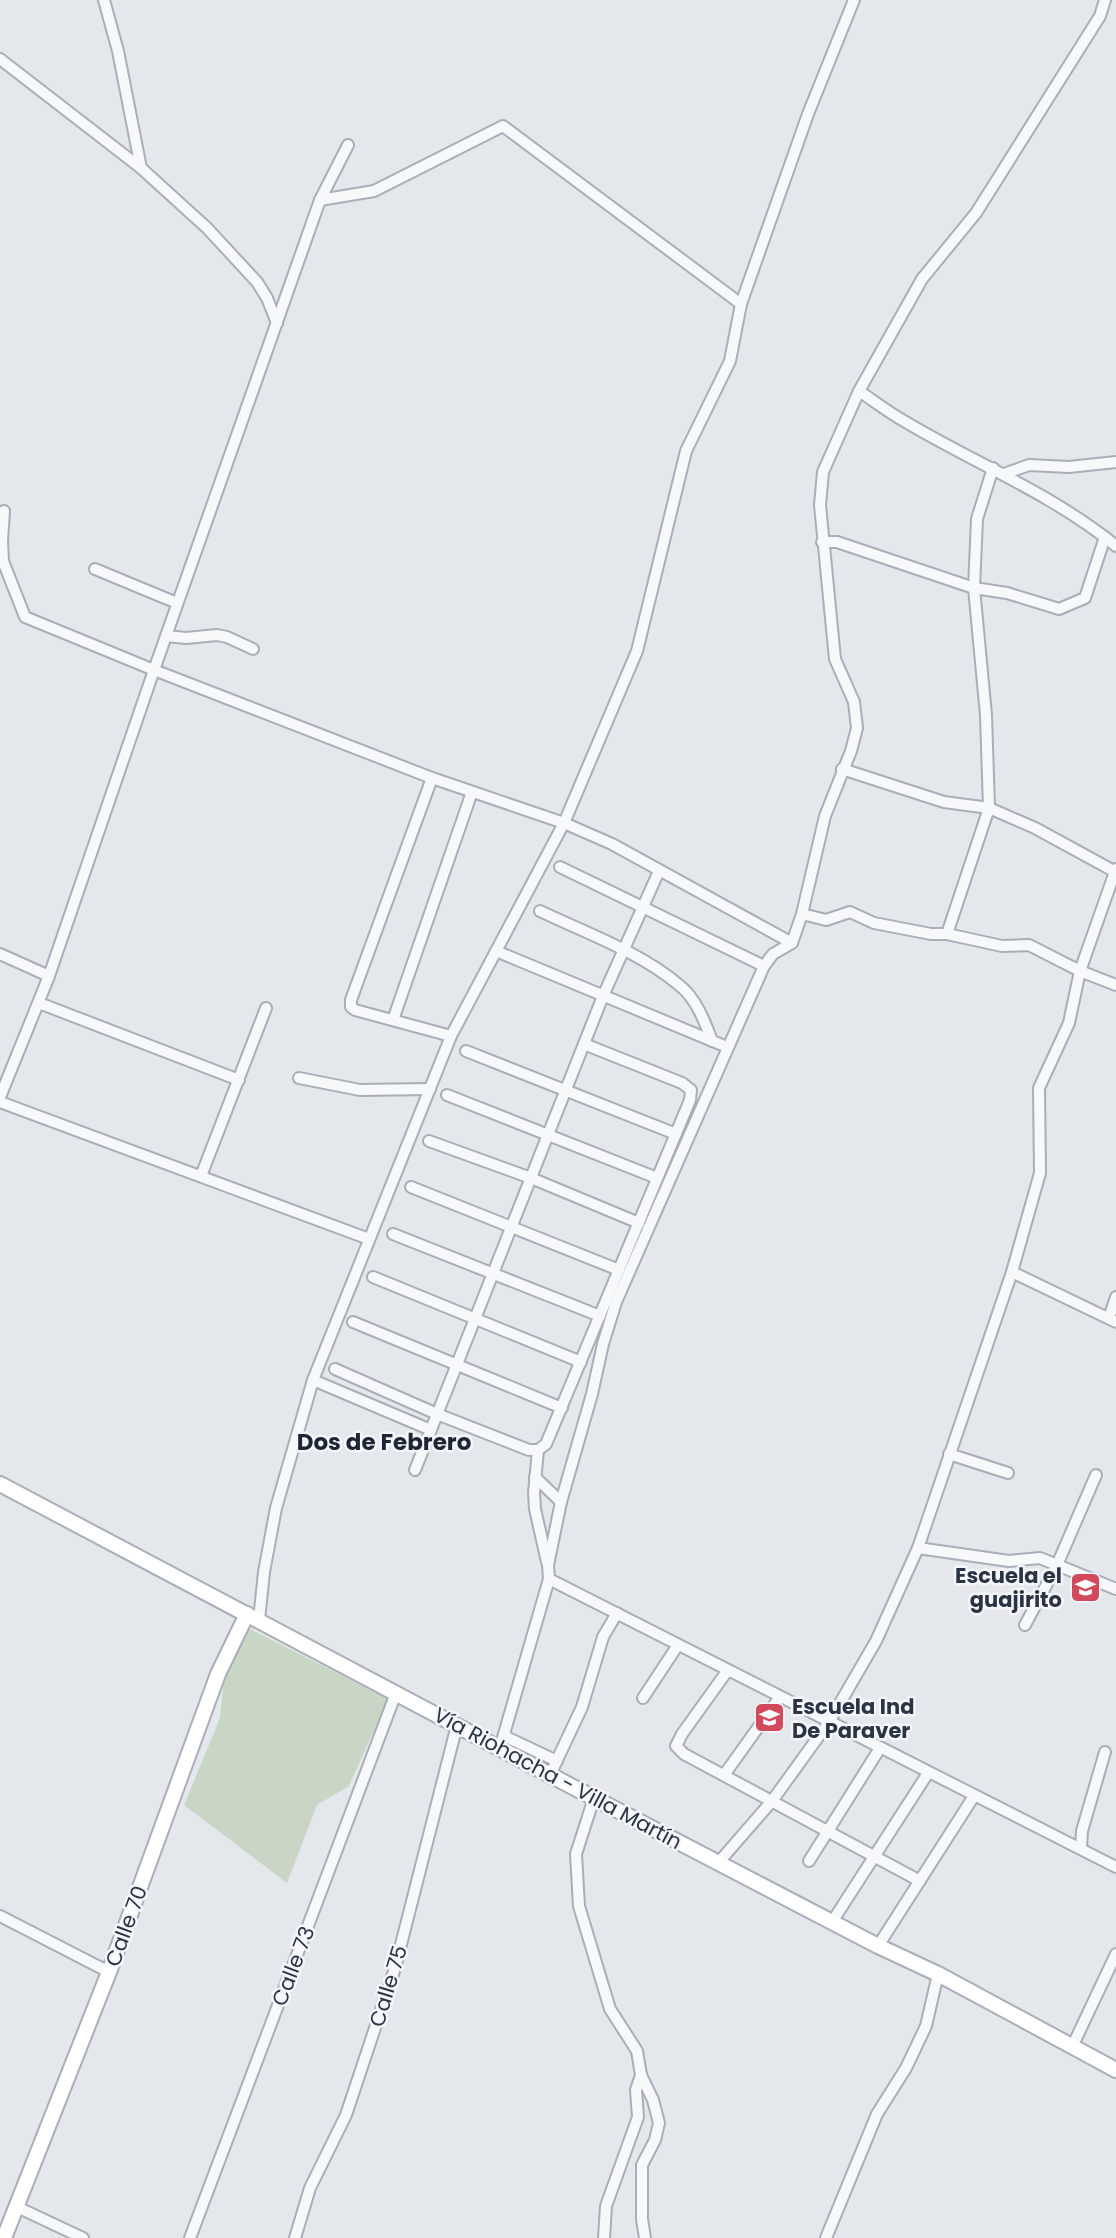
<svg xmlns="http://www.w3.org/2000/svg" width="1116" height="2238" font-family="Poppins,sans-serif">
	<style>
		.green { fill: #c9d6c5 }
		.lines { fill: none; stroke-linecap: round; stroke-linejoin: round }
		.street-casing { stroke: #a9aeb7; stroke-width: 14 }
		.secondary-casing { stroke: #a9aeb7; stroke-width: 18 }
		.street { stroke: #f7f8fa; stroke-width: 10 }
		.secondary { stroke: #fff; stroke-width: 14 }
		.labels { text-anchor: middle; dominant-baseline: central; stroke-width: 5; stroke-linejoin: round; paint-order: stroke }
		.poi-label { font-size: 21px; font-weight: bold; fill: #2b3445; stroke: #f4f6f9; text-anchor: end }
		.street-label { font-size: 21px; fill: #2b3445; stroke: #f4f6f9 }
		.neighbourhood-label { font-size: 23px; font-weight: bold; fill: #1d2536; stroke: #f4f6f9 }
	</style>
	<rect width="100%" height="100%" fill="#e4e7ec"/>
	<path class="green" d="M250,1629l138,70 -39,87 -32,19 -30,78 -103,-78 36,-87 4,-41z"/>
	<g class="lines">
		<defs>
			<g id="street">
				<path d="M104,0l14,51 23,117"/>
				<path d="M0,59l141,109 66,60 50,54 10,16 10,25"/>
				<path d="M320,200l54,-9 129,-65 238,178"/>
				<path d="M859,391c15,10 29,21 45,30 70,42 147,72 212,125"/>
				<path d="M1004,474l25,-9 40,2 47,-5"/>
				<path d="M4,511l-2,30 1,20 22,56 129,53 278,108 132,45 48,21 180,99"/>
				<path d="M822,542h15l137,46 33,5 52,16 26,-11 20,-61"/>
				<path d="M95,569l82,34"/>
				<path d="M166,636l20,2 31,-3 10,2 26,12"/>
				<path d="M842,769l102,33 45,6 46,20 79,43"/>
				<path d="M432,778l-81,222v7l4,3 96,26"/>
				<path d="M560,867l204,99"/>
				<path d="M540,911c46,22 100,41 139,74 17,13 26,37 33,56"/>
				<path d="M802,914l24,6 24,-8 24,11 57,11h16l55,12 27,-1 51,26 36,14"/>
				<path d="M947,934l42,-126 -3,-93 -12,-127 3,-69 16,-51"/>
				<path d="M496,951l231,96"/>
				<path d="M0,954l49,22"/>
				<path d="M39,1003l200,77"/>
				<path d="M393,1020l79,-228"/>
				<path d="M466,1051l210,83"/>
				<path d="M299,1078l61,12 70,-1"/>
				<path d="M447,1095l210,83"/>
				<path d="M0,1097l49,-121 105,-306 166,-470 28,-55"/>
				<path d="M0,1102l369,137"/>
				<path d="M429,1141l102,37 108,45"/>
				<path d="M201,1176l65,-168"/>
				<path d="M411,1187l208,83"/>
				<path d="M393,1234l207,82"/>
				<path d="M1012,1272l104,50"/>
				<path d="M373,1277l208,85"/>
				<path d="M1109,1318l7,-21"/>
				<path d="M353,1322l209,86"/>
				<path d="M335,1369l102,45 92,36h9l8,-6 144,-344 1,-10 -9,-7 -98,-39"/>
				<path d="M313,1380l118,50"/>
				<path d="M538,1450l-4,43 1,16 12,53"/>
				<path d="M949,1454l59,19"/>
				<path d="M415,1470l188,-474 56,-125"/>
				<path d="M535,1477l26,25"/>
				<path d="M918,1548l91,13 31,-3 76,31"/>
				<path d="M549,1579l567,288"/>
				<path d="M259,1620l5,-48 12,-64 37,-128 138,-344 113,-213 73,-172 49,-200 44,-90 11,-57 67,-190 46,-114"/>
				<path d="M1025,1625l32,-60 39,-90"/>
				<path d="M728,1670l-46,64 -6,12 8,8 236,127"/>
				<path d="M643,1698l35,-53"/>
				<path d="M504,1736l53,25"/>
				<path d="M500,1748l49,-169 -1,-14 13,-63 31,-108 11,-50 13,-42 148,-336 9,-12 19,-11 10,-29 23,-98 26,-65 6,-23 -3,-26 -19,-43 -15,-154 3,-33 36,-81 63,-112 54,-66 124,-197 5,-16"/>
				<path d="M550,1775l32,-68 21,-70 14,-24"/>
				<path d="M724,1775l56,-78"/>
				<path d="M594,1798l-18,56 3,52 31,103 27,42 4,24 12,25 6,23 -4,17 -13,25v54l3,19"/>
				<path d="M1081,1848l1,-17 23,-79"/>
				<path d="M809,1861l71,-113"/>
				<path d="M719,1862l53,-61 57,-79 47,-81 42,-93 94,-276 28,-99 -1,-85 30,-65 11,-52 36,-102"/>
				<path d="M0,1916l109,56"/>
				<path d="M832,1922l96,-149"/>
				<path d="M878,1946l96,-150"/>
				<path d="M1072,2047l44,-93"/>
				<path d="M17,2207l66,31"/>
				<path d="M190,2238l206,-545"/>
				<path d="M295,2238l15,-50 36,-73 49,-147 62,-243"/>
				<path d="M604,2238l2,-32 32,-89 -2,-27 5,-15"/>
				<path d="M826,2238l51,-124 29,-46 20,-42 12,-52"/>
			</g>
			<g id="secondary">
				<path d="M0,1484l550,291 328,171 60,28 178,96"/>
				<path d="M4,2238l105,-266 109,-298 29,-60"/>
			</g>
		</defs>
		<use href="#street" class="street-casing"/>
		<use href="#secondary" class="secondary-casing"/>
		<use href="#street" class="street"/>
		<use href="#secondary" class="secondary"/>
	</g>
	<defs>
		<symbol id="school-square" viewBox="-11 -11 22 22"><rect x="-9" y="-9" width="18" height="18" rx="4" fill="#d1495b" stroke="#f4f6f9"/><path d="M0-5L7-2L0 1L-7-2ZM-4 1L0 2.5L4 1V4Q0 6-4 4Z" fill="#fff"/></symbol>
	</defs>
	<g fill-rule="evenodd">
		<use href="#school-square" x="1068" y="1570" width="35" height="35"/>
		<use href="#school-square" x="752" y="1700" width="35" height="35"/>
	</g>
	<g class="labels">
		<g class="poi-label">
			<text x="1062" y="1575">Escuela el<tspan x="1062" dy="24">guajirito</tspan></text>
			<text x="792" y="1706" text-anchor="start">Escuela Ind<tspan x="792" dy="24">De Paraver</tspan></text>
		</g>
		<g class="street-label">
			<text transform="translate(558 1778) rotate(28)">Vía Riohacha - Villa Martín</text>
			<text transform="translate(126 1926) rotate(-70)">Calle 70</text>
			<text transform="translate(293 1966) rotate(-69)">Calle 73</text>
			<text transform="translate(388 1986) rotate(-73)">Calle 75</text>
		</g>
		<g class="neighbourhood-label">
			<text x="384" y="1442">Dos de Febrero</text>
		</g>
	</g>
</svg>
